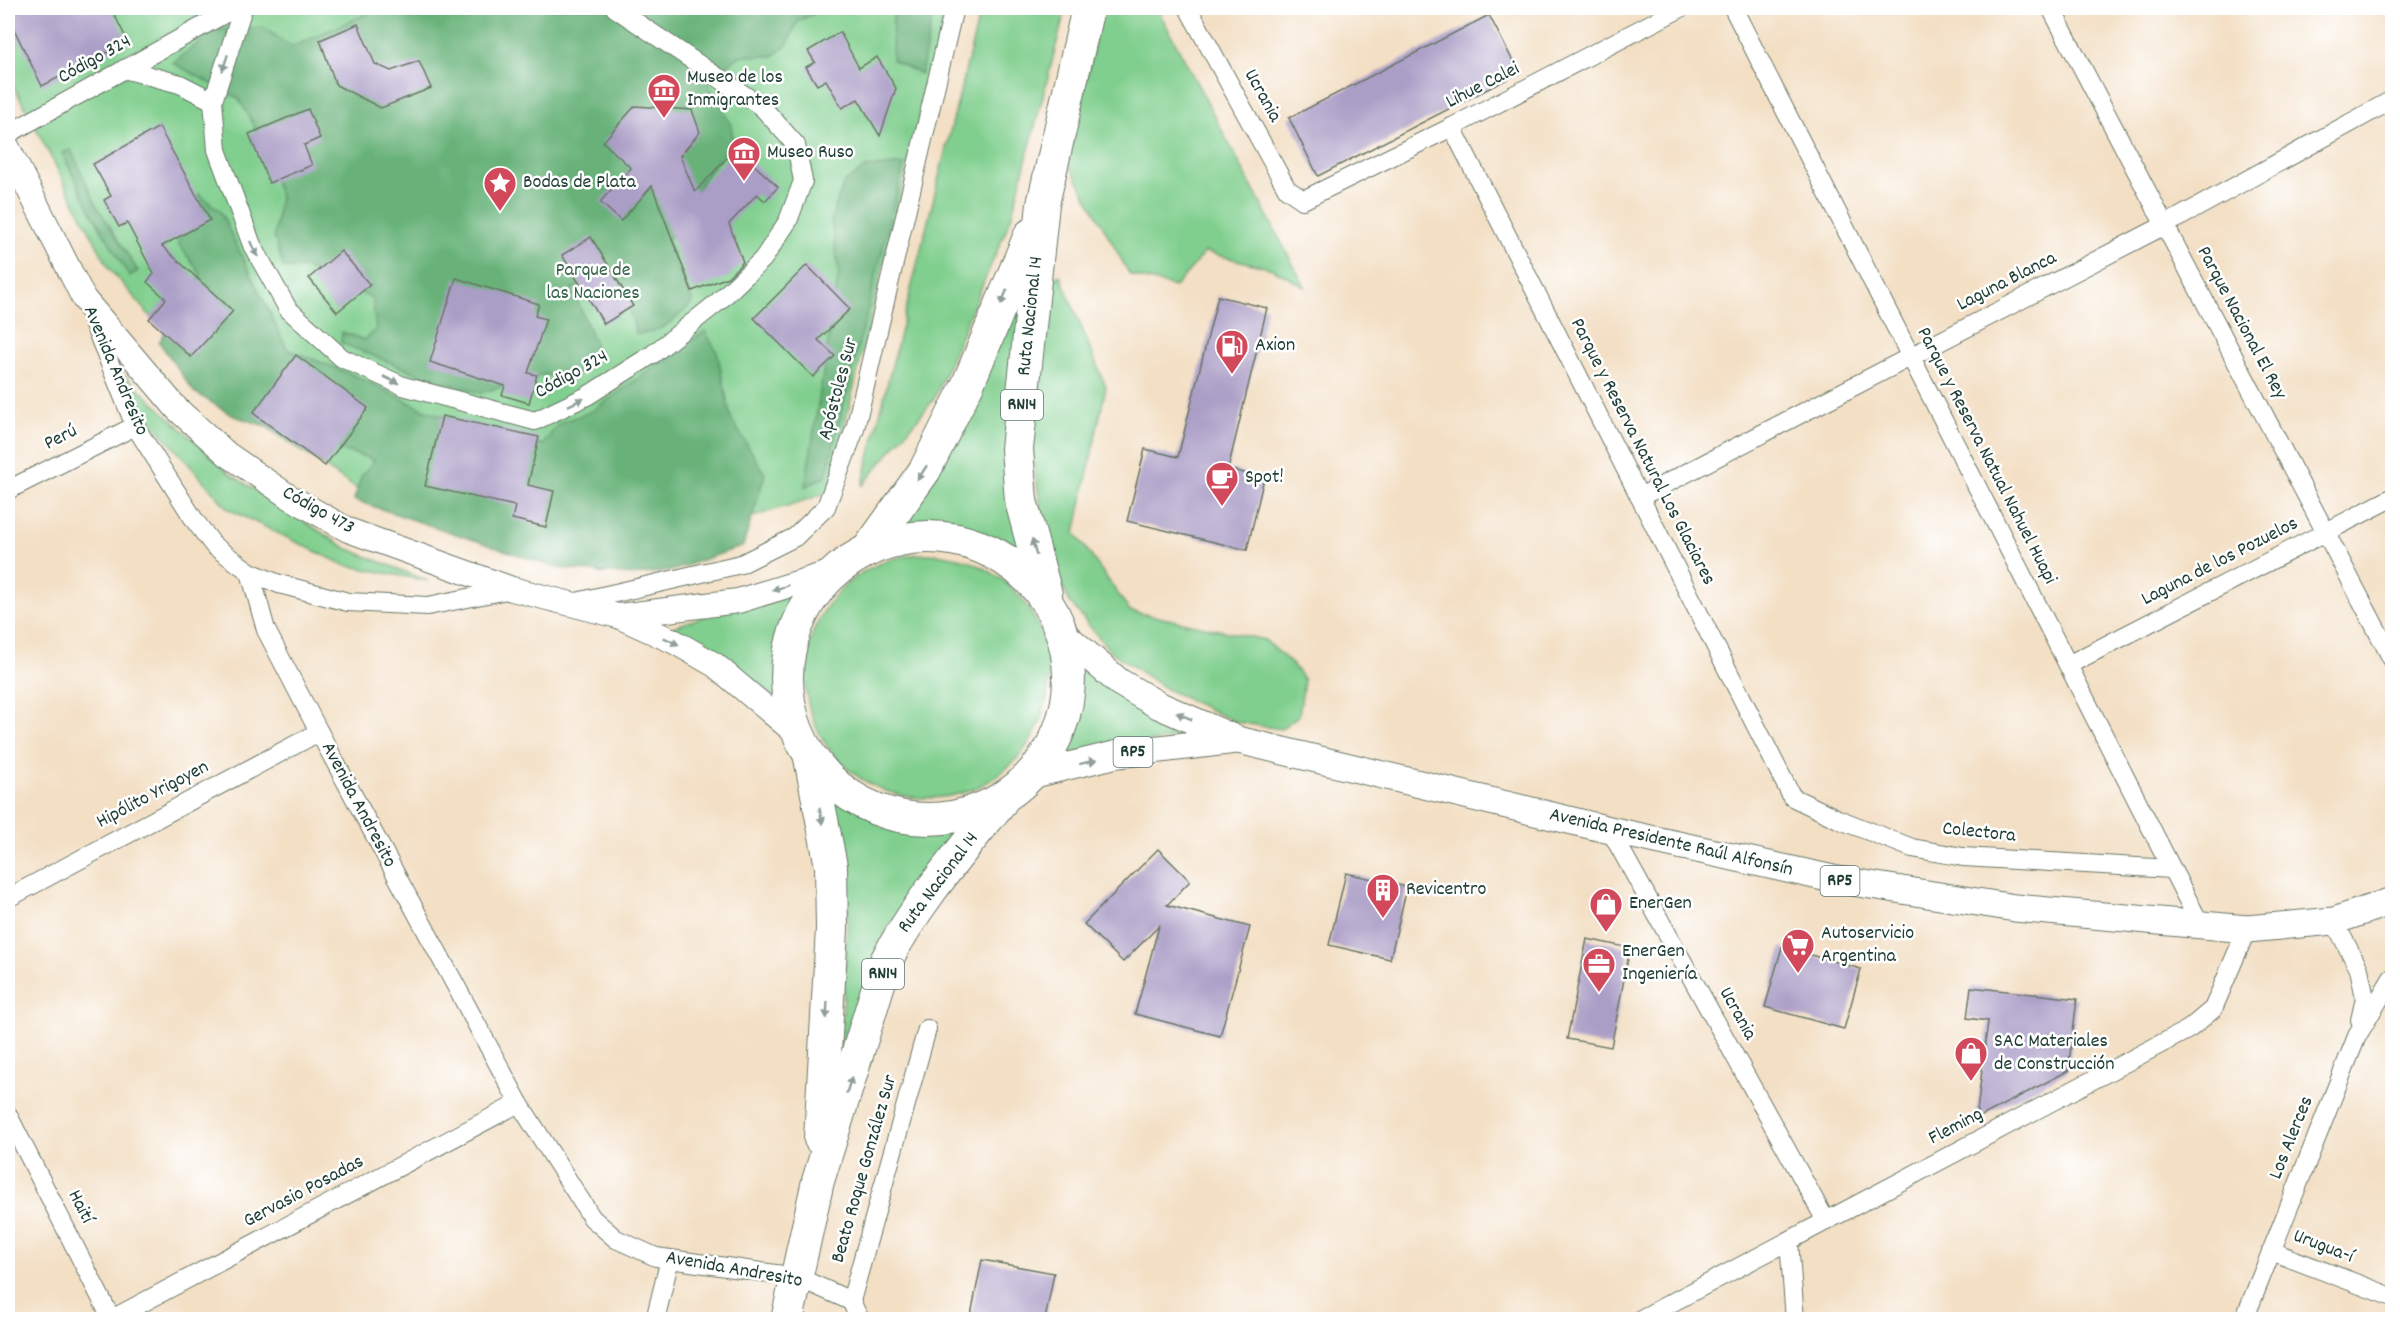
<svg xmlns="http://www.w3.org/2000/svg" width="2400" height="1327" font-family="Dekko,sans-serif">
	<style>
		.green { fill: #80cf8e; stroke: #508661; stroke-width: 1.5 }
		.forest { fill: #68b279; stroke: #447856; stroke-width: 1.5 }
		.building { fill: #aa9dc6 }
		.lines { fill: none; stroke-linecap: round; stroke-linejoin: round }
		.street-casing { stroke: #697666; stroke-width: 20 }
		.secondary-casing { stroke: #697666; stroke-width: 26 }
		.primary-casing { stroke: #697666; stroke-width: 29 }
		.highway-casing { stroke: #697666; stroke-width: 34 }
		.street { stroke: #fff; stroke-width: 18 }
		.secondary { stroke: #fff; stroke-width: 24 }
		.primary { stroke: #fff; stroke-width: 27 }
		.highway { stroke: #fff; stroke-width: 32 }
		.oneway { fill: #8f9e9a }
		.labels { text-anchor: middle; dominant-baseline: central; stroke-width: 5; stroke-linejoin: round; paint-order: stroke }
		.shield { fill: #fff; stroke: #627771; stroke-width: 1.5 }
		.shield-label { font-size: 18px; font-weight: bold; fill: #1f3d34 }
		.street-label { font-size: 20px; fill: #1f3d34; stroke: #fff }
		.poi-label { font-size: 20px; fill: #1f3d34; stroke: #fff; text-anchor: start }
		.park-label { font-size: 20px; fill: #37624a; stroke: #fff }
	</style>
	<rect width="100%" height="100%" fill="#fff"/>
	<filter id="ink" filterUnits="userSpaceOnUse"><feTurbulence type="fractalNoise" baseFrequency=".0167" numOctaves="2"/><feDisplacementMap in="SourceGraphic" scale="12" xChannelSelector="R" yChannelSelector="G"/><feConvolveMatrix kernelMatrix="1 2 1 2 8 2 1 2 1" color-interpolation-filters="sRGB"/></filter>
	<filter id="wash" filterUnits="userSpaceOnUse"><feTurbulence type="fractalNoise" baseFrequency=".008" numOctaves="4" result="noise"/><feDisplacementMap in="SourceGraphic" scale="24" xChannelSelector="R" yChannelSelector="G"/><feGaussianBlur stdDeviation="1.35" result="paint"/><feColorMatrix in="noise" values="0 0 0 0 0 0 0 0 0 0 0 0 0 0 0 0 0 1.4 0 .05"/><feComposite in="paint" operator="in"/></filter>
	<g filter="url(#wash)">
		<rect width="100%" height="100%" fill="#f3dfc4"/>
		<g class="green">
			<path d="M8,8h938l-118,485 -101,32 -125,49 -229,-74 -157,-108 -107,-124 -101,-193z"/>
			<path d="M981,8h85l-55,210 -77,181 -72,87z"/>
			<path d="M1102,8h55l148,279 -32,-18 -68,-17 -30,35 -45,-12 -62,-112z"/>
			<path d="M1060,275l46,112 -31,146 55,78 135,29 28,25 11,15 -5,35 -18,14 -45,-7 -70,-33 -56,-38 -41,-50 -21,-49 -17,-104 15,-166z"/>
			<path d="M1020,288l6,273 -57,-29 -80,-4z"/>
			<path d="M124,375l106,99 116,74 82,33 -84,-16 -116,-56 -115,-131z"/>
			<circle cx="927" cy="676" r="122"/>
			<path d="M801,589l-25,55 3,57 -76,-60 -33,-13 44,-15z"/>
			<path d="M1076,654l123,80 -146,23 28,-51z"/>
			<path d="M828,790l48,30 44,8 51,-8 -84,108 -47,139 8,-161z"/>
		</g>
		<g class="forest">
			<path d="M380,8h447l-29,13 -11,24 -14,11h-33l-33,25 24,44 2,15 -30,40 -36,61 26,61c-18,18 -31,31 -57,32l-14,-51 -50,5 23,56 -7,23 -22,14 -20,-7 -66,19 -56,-17 -83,-33 1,-11 23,8 11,-11 -4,-31 -66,-30h-22l-10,-31 6,-41 -27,-73 -15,-25 -65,-35 42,-33 48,-3 29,20z"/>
			<path d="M893,8h41l-13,66 -29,-14z"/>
			<path d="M71,150l27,58 40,63 -9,5 -37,-63 -30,-60z"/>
			<path d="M904,164l-78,312 -21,11 34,-214 -8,-55 13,-35 21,-15z"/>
			<path d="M199,194l21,17 67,138 71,28 69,34 116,34 15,-21 34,-13 113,-80 12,21 14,67 34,55 -22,72 -72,25 -38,4 -75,-7 -204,-68 7,-23 13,-17 -140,-44 -40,-24 -35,-50 42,-67 -23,-32z"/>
		</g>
		<g id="blocks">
			<g class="building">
				<path d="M8,8h103l17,34 -86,44 -34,-69z"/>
				<path d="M1489,15l30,58 -201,103 -29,-58z"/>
				<path d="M358,24l17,40 16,7 28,-10 12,27 -50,20 -45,-23 -16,-45z"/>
				<path d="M840,32l19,36 18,-11 19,31 -16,48 -22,-37 -16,9 -16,-28 -9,5 -11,-18 9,-5 -7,-11z"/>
				<path d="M635,106l57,4 8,22 -20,24 15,36 33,-35 12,11 8,-9 30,28 -13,14 -8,-7 -28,30 14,38 -15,15 -36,14 -40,-105 -31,35 -21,-19 31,-34 -28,-26z"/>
				<path d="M308,109l12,29 -16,7 8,20 -43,18 -20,-49z"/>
				<path d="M159,127l51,93 -48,26 71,65 -42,46 -42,-38 17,-20 -19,-17 7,-8 -27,-51 -8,4 -15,-27 7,-4 -18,-32z"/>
				<path d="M591,237l42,69 -29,18 -42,-69z"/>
				<path d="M341,251l29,34 -33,27 -28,-34z"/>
				<path d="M807,265l43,44 -32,31 17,16 -22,21 -59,-59z"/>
				<path d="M456,278l83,26 -4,12 11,3 -18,54 9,2 -8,28 -27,-8 3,-9 -75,-24z"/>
				<path d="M1218,296l49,12 -39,161 36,9 -17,72 -120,-29 18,-72 33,8z"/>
				<path d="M296,355l72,53 -43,58 -72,-53z"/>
				<path d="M442,416l97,21 -11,48 26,6 -8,36 -34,-8 3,-13 -90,-20z"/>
				<path d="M1158,849l32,32 -23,24 83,22 -30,109 -85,-22 24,-88 -36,36 -39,-38z"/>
				<path d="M1346,873l61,14 -17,72 -61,-14z"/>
				<path d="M1587,939l43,9 -19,99 -44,-8z"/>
				<path d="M1782,947l79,22 -17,60 -79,-22z"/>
				<path d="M1971,987l106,12 -9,72 -92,48 12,-98 -21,-3z"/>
				<path d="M982,1260l72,13 -9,47h-75z"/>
			</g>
		</g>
	</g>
	<g filter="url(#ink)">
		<use href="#blocks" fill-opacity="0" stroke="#697666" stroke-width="1.5"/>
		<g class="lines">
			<defs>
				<g id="street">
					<path d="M243,8l-30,93 4,49 35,95 36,64 54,49 61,28 132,35 52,-25 66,-42 65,-52 45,-43 25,-38 15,-40 -7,-36 -34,-38 -147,-99"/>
					<path d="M1188,8l99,181 16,11 149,-73 229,-119"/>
					<path d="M1733,8l467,916"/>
					<path d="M2051,8l341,651"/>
					<path d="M124,69l56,15 33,17"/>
					<path d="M1452,127l340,670 46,22 74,29 51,9 209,12"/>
					<path d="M8,134l227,-126"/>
					<path d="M89,312l46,114 60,95 19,25 36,26 29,12 69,18 80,4 84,-17"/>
					<path d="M8,490l127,-64"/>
					<path d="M1640,497l525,-272 227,-125"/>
					<path d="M250,572l16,58 53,102 200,371 73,115 24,21 40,18 141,20 54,24"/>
					<path d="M572,603l169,-39 54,-27 31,-30 29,-78 99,-421"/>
					<path d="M2068,665l324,-167"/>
					<path d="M1610,830l216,391"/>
					<path d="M8,898l311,-166"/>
					<path d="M2334,921l25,48 6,29 -5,22"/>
					<path d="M8,1115l104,205"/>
					<path d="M1789,1241l6,79"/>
					<path d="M2271,1251l121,46"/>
					<path d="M110,1320l409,-217"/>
					<path d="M655,1320l15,-61"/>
					<path d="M860,1320l-9,-19 76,-272"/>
					<path d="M1639,1320l550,-291 24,-20 34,-80"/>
					<path d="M2244,1320l113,-284 35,-58"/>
				</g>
				<g id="secondary">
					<path d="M8,148l76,151 93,110 50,45 61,42 60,34 164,59 106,27 57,26 40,23 82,69"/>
					<path d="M619,616l119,-15 98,-30"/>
				</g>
				<g id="primary">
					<path d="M1062,633l57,49 39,23 80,35 372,90 223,49 182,29 232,21 87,-8 58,-20"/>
					<path d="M1031,775l87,-21 118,-14"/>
				</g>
				<g id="highway">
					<circle cx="928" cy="678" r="141"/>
					<path d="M867,551l58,-81 43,-86 62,-149"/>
					<path d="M1046,594l-25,-93 -4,-52 26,-245 45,-196"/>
					<path d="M810,758l21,108 1,63 -12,210"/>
					<path d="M787,1320l31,-139 68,-220c31,-59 74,-108 115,-159"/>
				</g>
			</defs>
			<use href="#street" class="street-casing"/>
			<use href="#secondary" class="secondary-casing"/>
			<use href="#primary" class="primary-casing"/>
			<use href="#highway" class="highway-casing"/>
			<use href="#street" class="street"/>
			<use href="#secondary" class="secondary"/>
			<use href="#primary" class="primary"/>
			<use href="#highway" class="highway"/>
		</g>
		<defs><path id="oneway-solid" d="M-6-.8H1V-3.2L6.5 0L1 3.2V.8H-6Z" transform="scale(1.5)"/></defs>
		<g class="oneway">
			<use href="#oneway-solid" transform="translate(225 63) rotate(108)"/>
			<use href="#oneway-solid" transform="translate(254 249) rotate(63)"/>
			<use href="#oneway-solid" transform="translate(1004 297) rotate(113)"/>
			<use href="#oneway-solid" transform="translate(391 380) rotate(25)"/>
			<use href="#oneway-solid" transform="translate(576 402) rotate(-25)"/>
			<use href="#oneway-solid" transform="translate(922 473) rotate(123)"/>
			<use href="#oneway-solid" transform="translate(1034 547) rotate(-105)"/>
			<use href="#oneway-solid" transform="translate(780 588) rotate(163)"/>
			<use href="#oneway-solid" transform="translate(671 641) rotate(26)"/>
			<use href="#oneway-solid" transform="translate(1184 716) rotate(-156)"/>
			<use href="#oneway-solid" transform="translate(1088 762) rotate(-14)"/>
			<use href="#oneway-solid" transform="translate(821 816) rotate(79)"/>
			<use href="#oneway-solid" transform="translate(827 1010) rotate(93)"/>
			<use href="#oneway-solid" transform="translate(849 1085) rotate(-73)"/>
		</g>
	</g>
	<defs>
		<symbol id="museum-pin" viewBox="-11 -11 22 30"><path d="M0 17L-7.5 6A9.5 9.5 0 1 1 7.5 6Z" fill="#d1495b" stroke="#fff"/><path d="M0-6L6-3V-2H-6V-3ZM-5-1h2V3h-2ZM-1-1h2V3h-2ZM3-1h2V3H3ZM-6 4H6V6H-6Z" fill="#fff"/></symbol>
		<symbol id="sight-pin" viewBox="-11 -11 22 30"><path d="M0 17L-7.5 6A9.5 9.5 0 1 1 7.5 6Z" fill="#d1495b" stroke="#fff"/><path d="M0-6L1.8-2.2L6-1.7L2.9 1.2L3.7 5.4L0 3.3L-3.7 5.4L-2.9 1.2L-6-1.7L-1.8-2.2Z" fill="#fff"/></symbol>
		<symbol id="fuel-pin" viewBox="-11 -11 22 30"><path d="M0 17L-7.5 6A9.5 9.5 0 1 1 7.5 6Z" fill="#d1495b" stroke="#fff"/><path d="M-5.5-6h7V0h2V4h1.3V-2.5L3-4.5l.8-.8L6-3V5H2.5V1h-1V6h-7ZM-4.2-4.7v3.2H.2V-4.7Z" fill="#fff"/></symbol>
		<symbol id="cafe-pin" viewBox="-11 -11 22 30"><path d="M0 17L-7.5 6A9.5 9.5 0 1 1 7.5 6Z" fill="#d1495b" stroke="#fff"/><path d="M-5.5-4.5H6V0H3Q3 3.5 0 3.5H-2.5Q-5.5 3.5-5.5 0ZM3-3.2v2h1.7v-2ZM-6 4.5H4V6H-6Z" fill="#fff"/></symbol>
		<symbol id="building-pin" viewBox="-11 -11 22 30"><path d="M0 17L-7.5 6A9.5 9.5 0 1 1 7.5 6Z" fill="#d1495b" stroke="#fff"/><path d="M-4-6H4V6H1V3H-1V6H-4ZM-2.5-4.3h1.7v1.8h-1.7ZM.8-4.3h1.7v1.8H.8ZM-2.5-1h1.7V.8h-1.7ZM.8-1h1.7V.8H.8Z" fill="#fff"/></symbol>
		<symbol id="shop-pin" viewBox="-11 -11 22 30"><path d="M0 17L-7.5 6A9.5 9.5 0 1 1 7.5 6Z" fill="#d1495b" stroke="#fff"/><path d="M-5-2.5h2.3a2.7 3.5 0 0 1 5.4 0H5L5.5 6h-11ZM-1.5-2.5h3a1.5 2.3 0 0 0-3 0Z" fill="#fff"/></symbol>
		<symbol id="supermarket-pin" viewBox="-11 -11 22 30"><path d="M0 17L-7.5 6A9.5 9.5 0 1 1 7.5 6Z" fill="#d1495b" stroke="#fff"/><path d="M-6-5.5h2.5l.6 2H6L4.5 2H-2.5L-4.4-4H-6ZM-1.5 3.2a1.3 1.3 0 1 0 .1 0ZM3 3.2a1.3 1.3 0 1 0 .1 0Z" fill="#fff"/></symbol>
		<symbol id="office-pin" viewBox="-11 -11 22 30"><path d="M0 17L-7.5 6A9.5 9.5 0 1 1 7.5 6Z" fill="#d1495b" stroke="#fff"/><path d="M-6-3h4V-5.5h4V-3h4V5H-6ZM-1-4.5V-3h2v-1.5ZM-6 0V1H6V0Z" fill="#fff"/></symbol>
	</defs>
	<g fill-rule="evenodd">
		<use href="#museum-pin" x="645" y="71" width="38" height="52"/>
		<use href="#museum-pin" x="725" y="134" width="38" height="52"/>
		<use href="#sight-pin" x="481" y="164" width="38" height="52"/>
		<use href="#fuel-pin" x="1213" y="327" width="38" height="52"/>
		<use href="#cafe-pin" x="1203" y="459" width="38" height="52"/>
		<use href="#building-pin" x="1364" y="871" width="38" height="52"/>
		<use href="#shop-pin" x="1587" y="885" width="38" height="52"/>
		<use href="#supermarket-pin" x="1779" y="926" width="38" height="52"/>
		<use href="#office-pin" x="1580" y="945" width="38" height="52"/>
		<use href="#shop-pin" x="1952" y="1034" width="38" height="52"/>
	</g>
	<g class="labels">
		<g class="shield">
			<rect x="1001" y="390" width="42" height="30" rx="4.5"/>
			<rect x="1113.5" y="737" width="39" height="30" rx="4.5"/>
			<rect x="1820.5" y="866" width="39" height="30" rx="4.5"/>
			<rect x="862" y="959" width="42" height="30" rx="4.5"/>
		</g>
		<g class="shield-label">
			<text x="1022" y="405">RN14</text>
			<text x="1133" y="752">RP5</text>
			<text x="1840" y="881">RP5</text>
			<text x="883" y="974">RN14</text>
		</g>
		<g class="street-label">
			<text transform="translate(95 60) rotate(-29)">Código 324</text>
			<text transform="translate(1483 86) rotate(-27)">Lihue Calei</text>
			<text transform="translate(1262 96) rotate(61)">Ucrania</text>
			<text transform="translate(2007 282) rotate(-27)">Laguna Blanca</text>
			<text transform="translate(1031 316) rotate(-84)">Ruta Nacional 14</text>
			<text transform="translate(2241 323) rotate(62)">Parque Nacional El Rey</text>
			<text transform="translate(115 371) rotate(67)">Avenida Andresito</text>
			<text transform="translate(572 375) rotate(-29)">Código 324</text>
			<text transform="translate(839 389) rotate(-75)">Apóstoles Sur</text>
			<text transform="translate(61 438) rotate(-27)">Perú</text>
			<text transform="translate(1642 452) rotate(63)">Parque y Reserva Natural Los Glaciares</text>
			<text transform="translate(1986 456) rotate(63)">Parque y Reserva Natual Nahuel Huapi</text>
			<text transform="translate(318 511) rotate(29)">Código 473</text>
			<text transform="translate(2220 562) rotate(-27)">Laguna de los Pozuelos</text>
			<text transform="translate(153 795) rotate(-28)">Hipólito Yrigoyen</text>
			<text transform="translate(358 805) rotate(62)">Avenida Andresito</text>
			<text transform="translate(1979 833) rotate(6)">Colectora</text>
			<text transform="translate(1671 843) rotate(13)">Avenida Presidente Raúl Alfonsín</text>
			<text transform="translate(939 883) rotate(-53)">Ruta Nacional 14</text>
			<text transform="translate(1737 1014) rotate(61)">Ucrania</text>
			<text transform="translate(1956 1127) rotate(-28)">Fleming</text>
			<text transform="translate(2292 1138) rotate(-68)">Los Alerces</text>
			<text transform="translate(865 1169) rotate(-74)">Beato Roque González Sur</text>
			<text transform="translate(304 1192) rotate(-28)">Gervasio Posadas</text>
			<text transform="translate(80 1207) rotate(63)">Haití</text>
			<text transform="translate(2323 1247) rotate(21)">Urugua-í</text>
			<text transform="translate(734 1270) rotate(10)">Avenida Andresito</text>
		</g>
		<g class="poi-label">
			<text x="687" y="78">Museo de los<tspan x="687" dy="23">Inmigrantes</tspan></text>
			<text x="767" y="153">Museo Ruso</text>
			<text x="523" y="183">Bodas de Plata</text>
			<text x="1255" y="346">Axion</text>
			<text x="1245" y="478">Spot!</text>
			<text x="1406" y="890">Revicentro</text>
			<text x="1629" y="904">EnerGen</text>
			<text x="1821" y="934">Autoservicio<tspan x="1821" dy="23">Argentina</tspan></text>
			<text x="1622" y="952">EnerGen<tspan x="1622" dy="23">Ingeniería</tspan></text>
			<text x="1994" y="1042">SAC Materiales<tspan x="1994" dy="23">de Construcción</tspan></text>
		</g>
		<g class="park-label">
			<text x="593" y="271">Parque de<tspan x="593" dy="23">las Naciones</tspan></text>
		</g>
	</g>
	<rect width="2400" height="1327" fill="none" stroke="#fff" stroke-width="30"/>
</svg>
